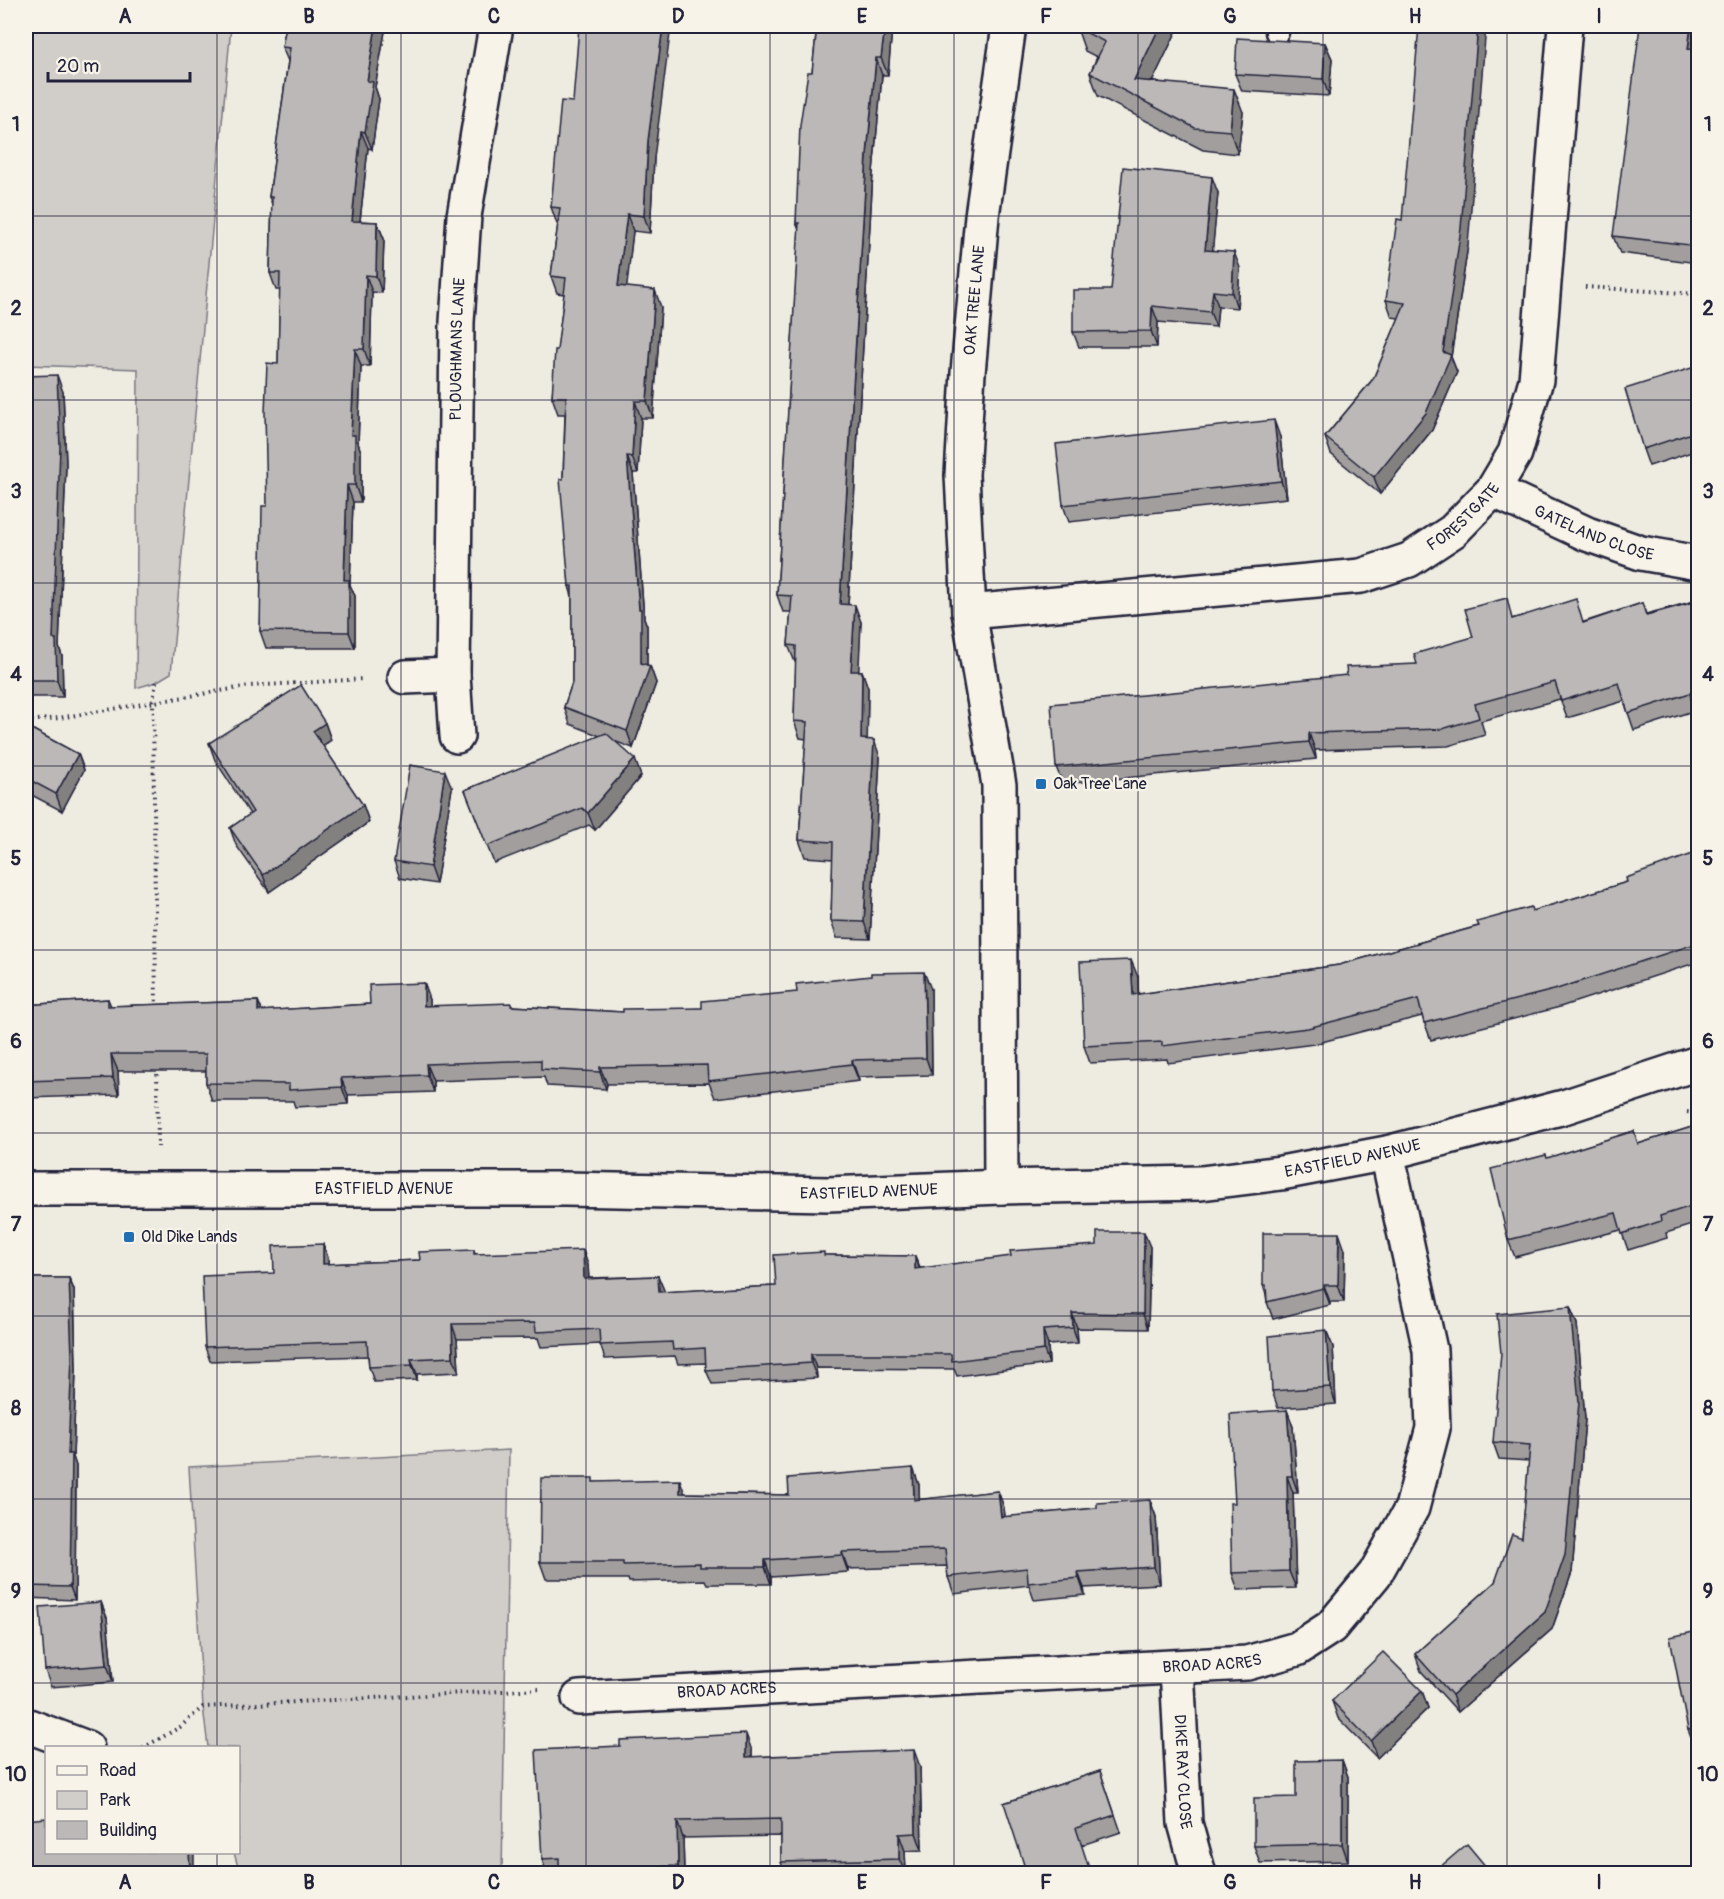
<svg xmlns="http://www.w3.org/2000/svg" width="1724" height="1899" font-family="Pangolin,sans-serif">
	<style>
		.green { fill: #d1cdc9; stroke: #7a7882; stroke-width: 1.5 }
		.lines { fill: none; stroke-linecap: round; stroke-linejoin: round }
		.service-casing { stroke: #22223b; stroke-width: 27 }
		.minor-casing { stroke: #22223b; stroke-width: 38 }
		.path { stroke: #22223b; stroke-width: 4; stroke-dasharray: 1.5 4.5; stroke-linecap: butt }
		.service { stroke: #f7f3e8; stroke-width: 22 }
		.minor { stroke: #f7f3e8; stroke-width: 33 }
		.wall { fill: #a19e9d; stroke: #22223b; stroke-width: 1.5 }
		.shaded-wall { fill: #838180; stroke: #22223b; stroke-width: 1.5 }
		.building { fill: #bbb8b7; stroke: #22223b; stroke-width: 1.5 }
		.grid { fill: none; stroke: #22223b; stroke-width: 1.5; stroke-opacity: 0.55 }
		.poi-dot { fill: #1f6fb2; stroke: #f7f3e8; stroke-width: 2 }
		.labels { text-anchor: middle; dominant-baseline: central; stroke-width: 4.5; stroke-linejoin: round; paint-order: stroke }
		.street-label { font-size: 16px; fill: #22223b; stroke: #f7f3e8 }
		.poi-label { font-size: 16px; fill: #22223b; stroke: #f7f3e8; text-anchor: start }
		.neatline { fill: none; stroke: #22223b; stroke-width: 2 }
		.grid-label { font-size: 20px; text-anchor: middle; font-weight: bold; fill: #22223b }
	</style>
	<rect width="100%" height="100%" fill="#eeebe1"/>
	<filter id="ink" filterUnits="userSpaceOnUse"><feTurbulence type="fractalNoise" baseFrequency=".0167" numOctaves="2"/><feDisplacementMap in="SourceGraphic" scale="12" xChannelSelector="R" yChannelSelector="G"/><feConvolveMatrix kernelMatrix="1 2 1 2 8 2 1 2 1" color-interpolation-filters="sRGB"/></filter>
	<g filter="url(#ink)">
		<g class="green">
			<path d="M26,26h205l-60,647 -15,9 -20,6 2,-319 -112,-4z"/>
			<path d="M509,1450l-7,423h-262l-6,-20 4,-1v-104l-30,-1 -5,-40 -14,-240z"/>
		</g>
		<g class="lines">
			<defs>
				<path id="service" d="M1277,32l1,-6"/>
				<g id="minor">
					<path id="s1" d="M1493,490l94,44 54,19 57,10"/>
					<path id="s2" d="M969,612l392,-36 48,-16 44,-29 40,-41 22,-37 21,-73 29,-354"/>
					<path d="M405,677l48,-2"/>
					<path id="s3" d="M457,736l-4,-61 4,-353 7,-106 32,-190"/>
					<path id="s4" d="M1001,1187l-2,-402 -30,-173 -7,-137 6,-102 14,-157 27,-190"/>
					<path id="s5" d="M26,1189h539l263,5 173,-7 200,-4 80,-10 106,-20 177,-46 134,-44"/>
					<path id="s6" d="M1177,1668l8,155 14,51"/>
					<path id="s7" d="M579,1698l668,-35 50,-14 34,-22 44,-53 37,-66 21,-80 -3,-78 -43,-197"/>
					<path d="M26,1725l61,23"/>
				</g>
			</defs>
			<use href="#service" class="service-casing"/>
			<use href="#minor" class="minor-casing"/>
			<g class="path">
				<path d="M1585,287l113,7"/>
				<path d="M156,682l-3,19 3,308"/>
				<path d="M26,721l33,-3 191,-32 115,-7"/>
				<path d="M157,1068l1,79"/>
				<path d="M1687,1112l11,1"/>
				<path d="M143,1748l37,-21 23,-20 337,-18"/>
			</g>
			<use href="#service" class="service"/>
			<use href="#minor" class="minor"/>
		</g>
		<g class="wall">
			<path d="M286,26h100l-11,61 4,12 -7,50 -4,-1 -8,73 17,1 7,17 -2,54 -10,-1 -2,74h-9l-3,77 3,9v50h-8l-3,83 5,11v52h-89l-6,-17 7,-125 11,-142 2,-74h-4l-6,-17 2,-69 -3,-7 19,-136 -6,-14z"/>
			<path d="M817,26h79v1h-4l-4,48h-6l-9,97 -25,433 13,17 -3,49h4l6,17 -1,52 13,17 -10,182 -33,-1 -6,-17 2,-62 -28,-2 -6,-17 7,-101 -6,-1 -6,-17 2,-59h-1l-7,-17 3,-33h-8l-6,-17 22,-365 -3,-7z"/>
			<path d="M1179,26l-27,56 91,30 -5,42 -35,-4 -105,-54 -8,-23 7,-16 -12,-6 -8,-23z"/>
			<path d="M1698,32l-2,18h2v213l-78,-10 -7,-17z"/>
			<path d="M1325,43l7,16 -3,37 -87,-5 -7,-17z"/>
			<path d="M654,158l-4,75 -17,-2 -7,56 35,20 -8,111h-12l-3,55h-5l11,145 3,8v39l3,1 6,17 -23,65 -19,-7 27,35 -46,54 -6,-5 -95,38 -29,-73 135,-54 -30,-12 -6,-17 8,-24v-87l-3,-10 -6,-107 2,-65h-7l-6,-17 12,-103 -7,-1 -6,-17 7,-52h-1l-6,-17z"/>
			<path d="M1218,193l-6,58 28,17 -3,40 -19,-2 -2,21 -58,-5 -1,25h-78l-6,-15 38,-42z"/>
			<path d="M1402,220l66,25 -17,112 6,15 -25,58 -52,64 -49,-40 -6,-17 48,-58 26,-61 -7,-1 -6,-17z"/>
			<path d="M1698,366v84l-49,16 -6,-17z"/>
			<path d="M26,376l37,16 3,72 -7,183 3,9 1,41h-37z"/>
			<path d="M1280,437l7,61 -218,24 -6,-17z"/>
			<path d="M1698,600v116l-2,-6 -62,20 -10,-29 -57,17 -7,-19 -79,22 4,14 -37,11 -133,4 1,9 -253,25 -7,-17 291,-92 70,-11 56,-27 41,-19 70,4 58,-19 4,11z"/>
			<path d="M325,723l6,17 -8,6 40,59 6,17 -100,70 -33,-47 -6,-17 20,-14 -35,-54 -6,-17z"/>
			<path d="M26,726l52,28 6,16 -22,41 -36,-19z"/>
			<path d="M452,788l-16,96 -36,-6 -6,-17z"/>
			<path d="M1698,852v110l-138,45 -129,33 -9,-24 -108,28 -146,19 -1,-4 -77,4 -6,-17 54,-69v17l201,-29 193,-54 95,-29z"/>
			<path d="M424,983l6,17v6h82l111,6 79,-4 229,-19 1,86 -74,2 1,4 -144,17 -6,-15 -102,1 -1,5 -59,-3 -3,-9 -111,4v11l-85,3v9l-53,3 -2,-6h-81l-6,-18v-12h-88l1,24 -93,3v-93l82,-6 3,7 147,-5 4,10 108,-7z"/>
			<path d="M1698,1125v98l-32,10 1,5 -39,12 -7,-20 -106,27 -7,-17 40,-82 86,-27 4,13z"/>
			<path d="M323,1244l5,14v6l92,-4 54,-10 1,4 113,11 1,13 69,-2 6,16 112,-6 49,-31 90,1 5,12 230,-21 -2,82 -71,-1 1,15 -30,2 1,19 -92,12 -3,-7 -138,-1 1,10 -105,6 -6,-14v-7l-28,1 -3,-8 -70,3 -5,-15 -59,3 -3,-9 -81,1 2,33 -42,2v6l-43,2 -5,-15 -1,-11 -158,5 -5,-14 69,-74z"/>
			<path d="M1345,1250l-1,52h-14v3l-57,14 -6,-17 -1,-7 -3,-10z"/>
			<path d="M26,1278h43l5,12 2,79 -3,88 3,9 -1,134 -49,-2z"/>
			<path d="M1570,1307l7,17 8,95 -13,153 -20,57 -94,83 -37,-41 -6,-17 80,-72 27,-44 7,-77 -30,-2 -6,-17z"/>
			<path d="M1326,1330l7,17 3,57 -58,4 -6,-17z"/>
			<path d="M1287,1410l6,17 5,66h-5l3,95 -58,2 -6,-17z"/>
			<path d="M913,1468l6,17v15l79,-9 6,17 1,9 92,-9 53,-8 6,17 4,67 -76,4 1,7 -51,5 -5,-15 -75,9 -6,-17 -1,-11 -99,3v3l-77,5v7h-64l-2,-4 -76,2 -1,-3h-82l-6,-17 54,-80 91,11 104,2z"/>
			<path d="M101,1602l6,16 6,64 -62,5 -6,-17z"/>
			<path d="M1698,1631v111l-5,1 -5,-13z"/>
			<path d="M1422,1691l6,17 -51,50 -39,-40 -6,-17z"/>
			<path d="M752,1751v6l168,10 2,83 -17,1 1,23h-121l-4,-12v-26l-98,2 1,36h-137l-5,-15z"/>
			<path d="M1342,1760l6,17v84l-88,2 -6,-17z"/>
			<path d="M1100,1771l21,61 -39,13 -78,-42z"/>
		</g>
		<g class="shaded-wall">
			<path d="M376,26h10l-11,61 4,12 -7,50 -7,-17 2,-51z"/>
			<path d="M663,26h8l-17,132 -4,75 -6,-17 4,-75z"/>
			<path d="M885,26h7v1l-4,48 -7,-17z"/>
			<path d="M1160,26h19l-36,75 -9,-21z"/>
			<path d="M1478,26h8l-18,219 -17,112 6,15 -25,58 -52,64 -6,-17 69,-125z"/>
			<path d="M1691,26h7l-4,40 -6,-17z"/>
			<path d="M1325,43l7,16 -3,37 -6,-17z"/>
			<path d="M876,58l6,17 -9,97 -26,449 -7,-17 27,-449z"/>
			<path d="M1234,89l9,23 -5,42 -8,-23z"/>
			<path d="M361,131l7,17 -10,90 -6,-17z"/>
			<path d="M1212,177l6,16 -7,73 -6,-16z"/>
			<path d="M627,214l6,17 -8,72 -7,-17z"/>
			<path d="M377,222l7,17 -2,54 -6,-17z"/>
			<path d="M1234,252l6,16 -3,40 -5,-15z"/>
			<path d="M366,275l6,17 -2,74 -6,-17z"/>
			<path d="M655,290l6,17 -8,111 -6,-17z"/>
			<path d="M1213,291l5,15 -2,21 -6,-15z"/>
			<path d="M1152,306l6,16 -1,25 -6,-16z"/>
			<path d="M355,349l6,17 -3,77 3,9v50l-6,-17 -4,-50z"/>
			<path d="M57,375l6,17 3,72 -7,183 3,9 1,41 -6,-17 -4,-41z"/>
			<path d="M635,401l6,17 -3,55 -6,-16z"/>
			<path d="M1274,420l6,17 7,61 -6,-17z"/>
			<path d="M627,456l6,17 11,145 3,8v47l3,-7 6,17 -23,65 -6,-17 14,-68 -2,-54z"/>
			<path d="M347,485l6,17 -3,83 5,11v52l-6,-16 -5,-52z"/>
			<path d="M855,605l6,17 -3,66 -7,-17z"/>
			<path d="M862,671l6,17 -1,68 -6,-17z"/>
			<path d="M325,723l6,17 -12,8 -6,-17z"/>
			<path d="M1309,733l6,17 1,9 -7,-17z"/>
			<path d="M874,740l6,17 -10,182 -6,-17z"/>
			<path d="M78,754l6,16 -22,41 -6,-17z"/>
			<path d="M635,759l6,17 -46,54 -7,-17z"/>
			<path d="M445,771l7,17 -16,96 -6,-17z"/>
			<path d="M363,805l6,17 -100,70 -6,-17z"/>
			<path d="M1131,960l7,17 1,35 -6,-17z"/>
			<path d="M924,972l7,17 1,86 -6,-17z"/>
			<path d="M424,983l6,17 1,23 -7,-17z"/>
			<path d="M258,1001l7,17 -7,-7z"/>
			<path d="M111,1054l7,17 1,24 -6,-17z"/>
			<path d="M852,1060l6,17 1,4 -7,-17z"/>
			<path d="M426,1064l7,17v11l-6,-17z"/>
			<path d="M600,1067l7,17 -1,5 -6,-17z"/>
			<path d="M341,1078l7,17v9l-6,-17z"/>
			<path d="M1144,1232l6,15 -2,82 -5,-15z"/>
			<path d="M1339,1233l6,17 -1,52 -6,-17z"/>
			<path d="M323,1244l5,14 1,21 -6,-15z"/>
			<path d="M583,1250l5,15 1,28 -5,-14z"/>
			<path d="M915,1256l5,14 -5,-1z"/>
			<path d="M658,1276l6,14v17l-5,-15z"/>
			<path d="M69,1278l5,12 2,79 -3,88 3,9 -1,134 -5,-13 -2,-133z"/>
			<path d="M1324,1285l6,17v3l-6,-17z"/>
			<path d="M1570,1307l7,17 8,95 -13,153 -20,57 -94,83 -6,-17 93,-83z"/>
			<path d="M1072,1313l5,15 1,15 -5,-15z"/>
			<path d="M452,1324l5,15 2,33 -6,-15z"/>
			<path d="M1043,1330l5,15 1,19 -5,-14z"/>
			<path d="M1326,1330l7,17 3,57 -6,-17z"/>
			<path d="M811,1354l5,14 1,10 -6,-15z"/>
			<path d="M411,1359l6,15v6l-5,-15z"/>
			<path d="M1287,1410l6,17 5,66 -6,-17z"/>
			<path d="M913,1468l6,17 1,32 -6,-17z"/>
			<path d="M1287,1476l6,17 3,95 -7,-17z"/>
			<path d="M680,1480l6,17 -6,-4z"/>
			<path d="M998,1491l6,17 3,26 -6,-17z"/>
			<path d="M1150,1500l6,17 4,67 -6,-17z"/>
			<path d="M842,1552l6,17v3l-6,-17z"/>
			<path d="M765,1560l6,17v7l-6,-17z"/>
			<path d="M1078,1572l6,16 1,7 -6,-17z"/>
			<path d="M101,1602l6,16 6,64 -6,-17z"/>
			<path d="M1422,1691l6,17 -51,50 -6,-17z"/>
			<path d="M746,1734l6,17v23l-6,-17z"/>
			<path d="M914,1750l6,17 2,83 -6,-17z"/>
			<path d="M1342,1760l6,17v84l-6,-17z"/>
			<path d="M677,1821l6,17 1,36h-3l-3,-8z"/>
			<path d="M899,1834l6,17 1,23 -7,-15z"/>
			<path d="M189,1852h5v22h-4z"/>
		</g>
		<g class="building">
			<path d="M286,26h90l-9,55 6,1 -8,50 -4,-1 -9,90 25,1 -1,54 -10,-1 -2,74h-9l-4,86h4v50h-8l-3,95h5v52l-89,-1 2,-125h5l-2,-93 2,-50 11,1 2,-91h-10l2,-76h-3l21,-149 -8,-1z"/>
			<path d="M579,26h84l-15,115 -4,75 -17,-2 -9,72 37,4 -8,111h-12l-3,56 -5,-1 12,153h2v54l9,3 -23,65 -63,-24 8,-24v-97h-3l-9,-107h3l3,-82h-14l3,-47h2l9,-72 -15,-2 9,-68 -9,-1 10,-106 12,1z"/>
			<path d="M817,26h68l-4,32h-5l-9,97 -27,449 15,1 -4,66h11l-1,68 13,1 -10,182 -33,-1 2,-79 -34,-2 8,-118 -13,-1 2,-75 -8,-1 4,-49 -15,-1 22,-372h-3l4,-98 8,-53h4z"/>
			<path d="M1078,26h82l-26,54 100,9 -4,42 -35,-3 -105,-55 15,-31 -28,-14z"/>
			<path d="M1419,26h59l-17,202 -18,124 8,3 -25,58 -52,64 -49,-40 48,-58 32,-76 -19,-3 11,-81 5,1z"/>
			<path d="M1640,26h51l-3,23 10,1v196l-85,-10z"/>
			<path d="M1237,38l88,5 -2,36 -88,-5z"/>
			<path d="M1123,167l89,10 -7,73 29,2 -2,41 -19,-2 -3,21 -58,-6 -1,25 -78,1v-42h38z"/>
			<path d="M1698,366v65l-55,18 -18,-60z"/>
			<path d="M57,375l3,72 -7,192h3l1,41h-31v-304z"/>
			<path d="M1274,420l7,61 -218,24 -7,-61z"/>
			<path d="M1507,598l5,21 64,-20 7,24 59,-20 4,12 52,-14v96l-7,2 -1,-6 -62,20 -9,-30 -58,18 -6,-19 -80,22 4,14 -37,11 -133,4v9l-253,25 -5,-63 296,-29 -1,-8 71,-3 -3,-10 59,-17 -8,-28z"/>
			<path d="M301,685l24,38 -12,8 50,74 -100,70 -33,-47 23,-16 -44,-69z"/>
			<path d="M26,726l52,28 -22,40 -30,-16z"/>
			<path d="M606,733l29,26 -47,54 -6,-5 -95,38 -22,-56z"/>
			<path d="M410,765l35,6 -15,96 -36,-6z"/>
			<path d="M1698,852v91l-144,47 -130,33 -6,-24 -110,29 -146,18v-4l-78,4 -4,-84 51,-2 2,35 206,-30 140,-39 -2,-4 54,-15 1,4 95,-29 -1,-4z"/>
			<path d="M924,972l2,86 -74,2v4l-144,17 -1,-16 -107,2v5l-59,-3v-9l-115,4 1,11 -86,3 1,9 -53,3v-6l-83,-1v-29h-95l2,24 -87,3v-76l82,-6v7l150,-5v10l112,-7 -1,-19 55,-2v23l87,-3v3l112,6v-3l79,-1v-7l95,-9 -1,-8 75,-8v-3z"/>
			<path d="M1698,1125v79l-38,12 1,5 -39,13 -6,-21 -108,27 -17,-71 55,-14 1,3 87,-27 4,13z"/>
			<path d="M1097,1232h47l-1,82 -71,-1 1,15 -30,2 1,20 -92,11 -1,-7h-140v9l-105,7 -1,-22 -32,2 -1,-8 -72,3 -1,-16 -63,3 -1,-9 -83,1 1,33 -42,2 1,6 -43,2 -2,-26 -162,6 -3,-71 72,-3 -1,-27 50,-2v20l97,-4 -1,-8 55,-2v4l109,-4 1,29 74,-3 1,16 117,-6 -2,-31 50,-3v3l91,1v13l96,-13 -1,-5 87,-6z"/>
			<path d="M1263,1233h76l-1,52h-14v3l-57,14 -1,-17h-3z"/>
			<path d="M26,1278h43l3,79 -4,97h4l-2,133 -44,-1z"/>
			<path d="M1570,1307l9,95 -14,153 -20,57 -93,83 -37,-41 80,-72 17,-48 10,4 8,-93 -37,-3 8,-89 -4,-39z"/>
			<path d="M1326,1330l4,57 -58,4 -3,-55z"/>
			<path d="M1287,1410l5,66h-5l2,95 -57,2 -2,-70h5l-5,-89z"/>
			<path d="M913,1468l1,32 84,-9 3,26 96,-9v-5l53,-3 4,67 -76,5 1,6 -51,5 -1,-15 -79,9 -3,-28 -103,3v3l-77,5v7h-65v-4l-77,2v-3h-83l1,-84h52v4l87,-2v13l109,2 -1,-17z"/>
			<path d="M101,1602l6,63 -62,5 -5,-63z"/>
			<path d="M1698,1631v97l-10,2 -18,-93z"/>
			<path d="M1383,1652l39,39 -51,50 -39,-40z"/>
			<path d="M746,1734v23l168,-7 2,83 -17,1v25l-118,3v-43l-104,2 1,45 -119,4v-12l-17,1 -6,-109 84,-4v-6z"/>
			<path d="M1342,1760v84l-88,2v-48l42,-1v-36z"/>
			<path d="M1100,1771l15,44 -39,13 15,46h-64l-23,-71z"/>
			<path d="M46,1818v34h143l1,22h-164v-54z"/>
			<path d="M1467,1844l25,30h-60z"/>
		</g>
	</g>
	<path class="grid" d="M217,26v1722M401,26v1848M586,26v1848M770,26v1848M954,26v1848M1138,26v1848M1323,26v1848M1507,26v1848M26,216h1672M26,400h1672M26,583h1672M26,766h1672M26,950h1672M26,1133h1672M26,1316h1672M26,1499h1672M26,1683h1672M217,1852v22"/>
	<g class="poi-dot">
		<rect x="1035" y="778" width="12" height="12" rx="3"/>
		<rect x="123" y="1231" width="12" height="12" rx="3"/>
	</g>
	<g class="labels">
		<g class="street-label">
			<text stroke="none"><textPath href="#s4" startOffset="890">OAK TREE LANE</textPath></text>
			<text stroke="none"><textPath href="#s3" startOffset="387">PLOUGHMANS LANE</textPath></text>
			<text stroke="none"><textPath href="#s2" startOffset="514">FORESTGATE</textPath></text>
			<text stroke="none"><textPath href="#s1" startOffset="110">GATELAND CLOSE</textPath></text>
			<text stroke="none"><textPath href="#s5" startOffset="1329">EASTFIELD AVENUE</textPath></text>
			<text stroke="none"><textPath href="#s5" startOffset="358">EASTFIELD AVENUE</textPath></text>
			<text stroke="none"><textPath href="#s5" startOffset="843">EASTFIELD AVENUE</textPath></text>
			<text stroke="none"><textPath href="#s7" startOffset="634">BROAD ACRES</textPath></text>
			<text stroke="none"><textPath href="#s7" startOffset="148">BROAD ACRES</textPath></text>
			<text stroke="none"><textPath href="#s6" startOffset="104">DIKE RAY CLOSE</textPath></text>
		</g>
		<g class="poi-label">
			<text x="1053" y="784">Oak Tree Lane</text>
			<text x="141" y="1237">Old Dike Lands</text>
		</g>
	</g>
	<rect width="1724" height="1899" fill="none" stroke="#f7f3e8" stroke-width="66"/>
	<rect x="45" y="1746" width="195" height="108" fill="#f7f3e8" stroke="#a29fa3" stroke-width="1.5"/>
	<rect x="57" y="1766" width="30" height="9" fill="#f7f3e8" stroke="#a29fa3" stroke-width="1.5"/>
	<text x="99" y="1776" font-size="18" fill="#22223b">Road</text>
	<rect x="57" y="1791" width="30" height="18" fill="#d1cdc9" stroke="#a29fa3" stroke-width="1.5"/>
	<text x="99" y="1806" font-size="18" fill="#22223b">Park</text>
	<rect x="57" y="1821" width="30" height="18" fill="#bbb8b7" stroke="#a29fa3" stroke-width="1.5"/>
	<text x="99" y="1836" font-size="18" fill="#22223b">Building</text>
	<path d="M48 72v9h142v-9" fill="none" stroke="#22223b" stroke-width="3"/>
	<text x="57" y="72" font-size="18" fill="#22223b" stroke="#f7f3e8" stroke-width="4.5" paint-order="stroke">20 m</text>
	<rect x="33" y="33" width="1658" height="1833" class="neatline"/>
	<g class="grid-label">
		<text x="125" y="23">A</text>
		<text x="309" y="23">B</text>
		<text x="494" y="23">C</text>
		<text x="678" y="23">D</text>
		<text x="862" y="23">E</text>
		<text x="1046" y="23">F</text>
		<text x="1230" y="23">G</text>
		<text x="1415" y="23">H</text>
		<text x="1599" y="23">I</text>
		<text x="16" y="131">1</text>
		<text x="1708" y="131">1</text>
		<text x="16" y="315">2</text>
		<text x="1708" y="315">2</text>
		<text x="16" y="498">3</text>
		<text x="1708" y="498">3</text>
		<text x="16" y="681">4</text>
		<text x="1708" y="681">4</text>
		<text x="16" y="865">5</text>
		<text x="1708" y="865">5</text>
		<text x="16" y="1048">6</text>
		<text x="1708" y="1048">6</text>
		<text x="16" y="1231">7</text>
		<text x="1708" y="1231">7</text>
		<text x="16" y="1415">8</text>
		<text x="1708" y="1415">8</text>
		<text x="16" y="1598">9</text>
		<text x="1708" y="1598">9</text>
		<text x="16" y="1781">10</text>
		<text x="1708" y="1781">10</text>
		<text x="125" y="1889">A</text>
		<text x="309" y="1889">B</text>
		<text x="494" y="1889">C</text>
		<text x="678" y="1889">D</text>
		<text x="862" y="1889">E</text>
		<text x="1046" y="1889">F</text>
		<text x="1230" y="1889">G</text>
		<text x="1415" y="1889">H</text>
		<text x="1599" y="1889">I</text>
	</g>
</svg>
